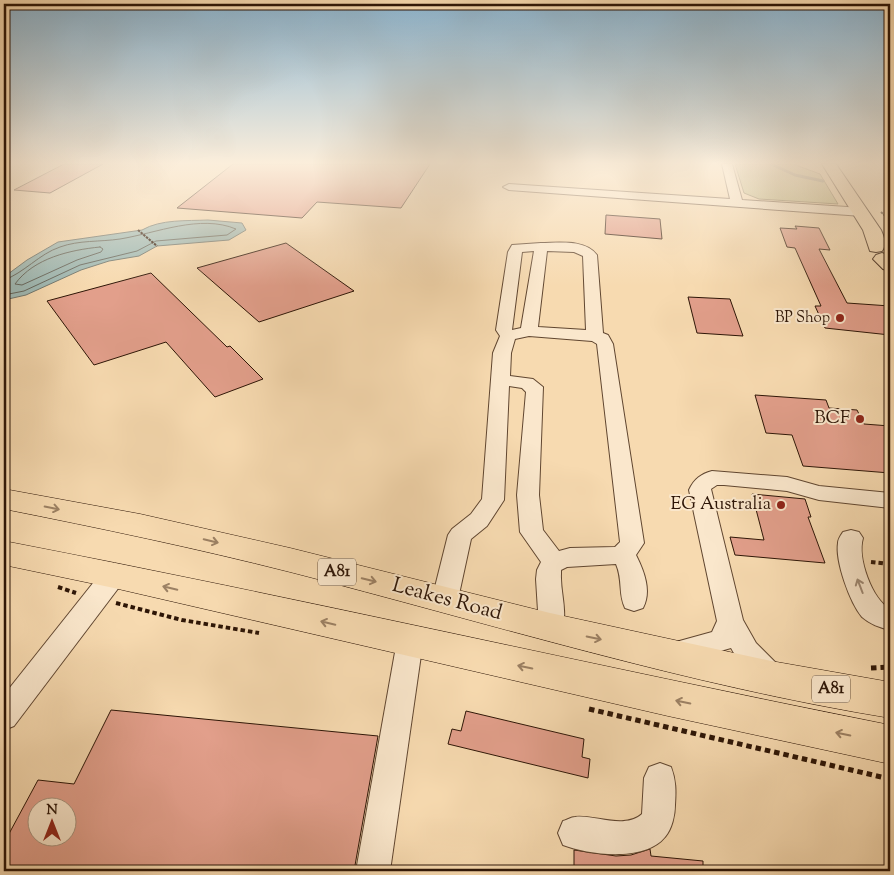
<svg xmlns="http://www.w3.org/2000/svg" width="894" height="875" font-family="'Sorts Mill Goudy',serif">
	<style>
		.green { fill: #c3be87; stroke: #786a46 }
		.water { fill: #9fb9b4; stroke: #71776e }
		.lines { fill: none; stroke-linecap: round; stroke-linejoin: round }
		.shore { stroke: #66675d; stroke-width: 1 }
		.stream { stroke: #71776e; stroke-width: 3 }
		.building { fill: #e29f8b; stroke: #2d1506; fill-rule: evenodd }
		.minor-casing { stroke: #604630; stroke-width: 2 }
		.major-casing { stroke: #2d1506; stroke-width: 2 }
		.highway-casing { stroke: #2d1506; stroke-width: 1 }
		.path-far2 { stroke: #2d1506; stroke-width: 2; stroke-dasharray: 2.5 1; stroke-linecap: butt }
		.path-far1 { stroke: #2d1506; stroke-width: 4; stroke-dasharray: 4.5 3; stroke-linecap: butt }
		.path { stroke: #2d1506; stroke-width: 5; stroke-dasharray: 5.5 4; stroke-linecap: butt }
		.minor { fill: #fae7cc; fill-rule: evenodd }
		.major { fill: #f7dab0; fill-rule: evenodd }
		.highway { fill: #f7dab0; fill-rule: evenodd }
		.oneway { stroke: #9c8164 }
		.oneway2 { stroke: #9e8873 }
		.poi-dot { fill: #8f2418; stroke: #fae7cc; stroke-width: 2 }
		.labels { text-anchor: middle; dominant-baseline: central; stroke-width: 4; stroke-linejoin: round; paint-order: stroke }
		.far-poi-label { font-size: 15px; fill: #2d1506; stroke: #fae7cc; text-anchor: end }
		.shield { fill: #fae7cc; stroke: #6a5441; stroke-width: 1 }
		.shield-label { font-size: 16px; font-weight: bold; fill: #2d1506 }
		.poi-label { font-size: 18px; fill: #2d1506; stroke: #fae7cc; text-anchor: end }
		.near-street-label { font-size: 21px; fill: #2d1506; stroke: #fae7cc }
	</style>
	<rect width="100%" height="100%" fill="#f7dab0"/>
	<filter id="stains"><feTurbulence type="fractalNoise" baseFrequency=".004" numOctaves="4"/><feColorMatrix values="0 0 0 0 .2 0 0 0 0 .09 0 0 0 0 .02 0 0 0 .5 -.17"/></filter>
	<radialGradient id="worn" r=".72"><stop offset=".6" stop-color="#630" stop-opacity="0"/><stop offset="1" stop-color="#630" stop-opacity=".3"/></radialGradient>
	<path class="green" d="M735,164h58l27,10 18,30 -79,-5 -15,-6z"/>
	<path class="water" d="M208,220l34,3 4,7 -17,10 -72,6 -18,10 -30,5 -28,9 -55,25 -22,5v-23l23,-17 31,-18 84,-12c19,-11 45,-9 66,-10z"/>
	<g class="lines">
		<g class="shore">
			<path d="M100,247l3,2 -2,3 -24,8 -55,25 -7,-1c19,-26 55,-34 85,-37z"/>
			<path d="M4,280c20,-7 35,-26 56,-33 19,-7 40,-5 60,-8 37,-6 80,-25 116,-10l-9,6 -71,6 -19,10 -57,14 -56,26 -20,4"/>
		</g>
		<path class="stream" d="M771,164l24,11 28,6"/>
	</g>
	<g class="building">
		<path d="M64,164h39l-53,29 -36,-3z"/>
		<path d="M233,164h197l-29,44 -84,-6 -15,16 -125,-10z"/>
		<path d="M606,215l54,4 2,20 -57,-5z"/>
		<path d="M795,226l24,2 11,22 -11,-1 28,54 43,3v29l-65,-7 -10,-22h6l-26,-58 -8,-1 -7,-19 17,1z"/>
		<path d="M286,243l68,48 -95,31 -62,-54z"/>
		<path d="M151,273l76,74 3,-1 33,33 -48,18 -49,-55 -72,23 -47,-64z"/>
		<path d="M688,297l42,2 13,37 -46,-3z"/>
		<path d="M755,395l71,5 3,8 28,2 7,14 26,2v47l-87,-7 -11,-31 -26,-2z"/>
		<path d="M752,494l53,5 6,18h-3l17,46 -90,-8 -5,-18 34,3z"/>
		<path d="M111,710l267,26 -24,135h-350v-28l34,-63 36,4zM38,808h30v30h-30z"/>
		<path d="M466,711l118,28 -2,18 8,2 -2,19 -140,-34 4,-15 9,2z"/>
		<path d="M650,849l1,7 52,5v10h-129v-21l42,6 15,-1z"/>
	</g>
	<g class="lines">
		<defs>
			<g id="minor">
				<path d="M722,164h10l10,36 120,8 6,4 -6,4 -353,-26 -6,-3 6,-3 221,15z"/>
				<path d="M541,243c18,0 44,-4 56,12l6,78 5,2 5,9 31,199 -8,12c8,16 16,36 7,53l-9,3 -9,-3c-7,-14 -2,-28 -9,-44l-49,3 -6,3v4c-1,21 9,42 -2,62l-9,3 -9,-3 -4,-8 1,-17 -2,-32 1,-9 4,-8 -21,-30 -3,-37 9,-103 -4,-4 -13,-2 -5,114 -17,26 -16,13 -13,60 -4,7 -9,3 -9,-3 -4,-7 16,-64 4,-6 19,-15 11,-15 11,-146 7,-17 -4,-6 12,-78 4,-7zM534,251l-13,77 -9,2 10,-78zM547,251l27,1 9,4 3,74 -48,-3zM529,336l63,5 5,3 23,198 -5,5 -45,1 -11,3 -16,-21 -4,-35 4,-108 -10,-8 -23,-3 1,-23 4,-14z"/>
				<path d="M712,471l75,6 32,9 71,7v15l-71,-8 -32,-9 -63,-6h-7l-6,4 32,131 13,23 24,24 4,9 -4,9c-4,1 -8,3 -11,3 -14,-2 -32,-29 -38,-40l-56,16 -10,-3 -4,-8 4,-8 47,-13 5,-11 -28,-131c5,-11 12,-16 23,-19z"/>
				<path d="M851,530l8,2 4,6c-6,20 9,61 27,71v21c-9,-2 -20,-6 -28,-13 -12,-14 -27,-56 -24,-74 0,-4 3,-8 5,-11z"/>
				<path d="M114,566l9,2 3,7 -3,7 -109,144 -10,4v-35l101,-127z"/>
				<path d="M410,630l9,3 4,8 -33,230h-34l41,-230 4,-8z"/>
				<path d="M660,763l11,4c5,13 5,24 4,38 0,10 -3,24 -10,32 -20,25 -76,18 -102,8l-5,-12 5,-12c4,-1 8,-4 12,-4 18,-3 49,13 67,-3l2,-36 5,-11z"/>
			</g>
			<g id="major">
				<path d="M822,164h14l45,66c3,7 6,14 1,21l-6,1 -6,-1 -7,-21z"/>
				<path d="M882,253l8,3v15l-7,-2 -10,-10 3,-4z"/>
			</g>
			<g id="highway">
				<path d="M4,489l136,25 150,34 260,65 221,48 119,21v36c-203,-33 -401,-95 -600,-146 -95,-24 -190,-44 -286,-63z"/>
				<path d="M4,541c296,57 590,125 886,184v39l-222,-48 -554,-128 -110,-23z"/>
			</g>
		</defs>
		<use href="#minor" class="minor-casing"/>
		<use href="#major" class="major-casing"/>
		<use href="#highway" class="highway-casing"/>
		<g class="path-far2">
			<path d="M881,212l9,8"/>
			<path d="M138,230l19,16"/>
		</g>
		<g class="path-far1">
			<path d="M871,562l19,2"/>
			<path d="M58,587l18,6"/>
			<path d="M116,603l66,17 77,13"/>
		</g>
		<g class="path">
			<path d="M871,668l19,-1"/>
			<path d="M589,709l301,70"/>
		</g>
		<use href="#minor" class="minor"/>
		<use href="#major" class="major"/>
		<use href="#highway" class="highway"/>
	</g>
	<defs><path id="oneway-shaft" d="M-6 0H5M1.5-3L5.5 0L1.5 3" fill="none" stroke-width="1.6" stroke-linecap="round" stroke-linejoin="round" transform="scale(1.25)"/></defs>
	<g class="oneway">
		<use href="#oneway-shaft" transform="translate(52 508) rotate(11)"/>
		<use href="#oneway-shaft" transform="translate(211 541) rotate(13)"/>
		<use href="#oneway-shaft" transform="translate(369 580) rotate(14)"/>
		<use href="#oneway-shaft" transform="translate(170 588) rotate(-167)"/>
		<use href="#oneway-shaft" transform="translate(328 623) rotate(-167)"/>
		<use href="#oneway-shaft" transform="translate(594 638) rotate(12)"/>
		<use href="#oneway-shaft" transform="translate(525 667) rotate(-168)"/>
		<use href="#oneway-shaft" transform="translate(683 702) rotate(-168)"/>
		<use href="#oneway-shaft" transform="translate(843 734) rotate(-168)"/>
	</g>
	<use class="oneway2" href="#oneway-shaft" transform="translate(860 586) rotate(-111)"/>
	<linearGradient id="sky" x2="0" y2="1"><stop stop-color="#8bb6d3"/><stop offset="0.57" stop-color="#fbeedb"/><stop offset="1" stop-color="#fbeedb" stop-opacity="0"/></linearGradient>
	<rect width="894" height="286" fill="url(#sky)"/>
	<g class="poi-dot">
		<circle cx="840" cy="318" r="5"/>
		<circle cx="860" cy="419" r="5"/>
		<circle cx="781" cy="505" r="5"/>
	</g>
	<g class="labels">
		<g class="far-poi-label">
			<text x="830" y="318">BP Shop</text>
		</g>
		<g class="shield">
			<rect x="318" y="558.5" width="38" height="27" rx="4"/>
			<rect x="812" y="675.5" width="38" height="27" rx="4"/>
		</g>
		<g class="shield-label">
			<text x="337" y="572">A81</text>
			<text x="831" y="689">A81</text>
		</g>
		<g class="poi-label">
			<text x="850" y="419">BCF</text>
			<text x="771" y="505">EG Australia</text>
		</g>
		<g class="near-street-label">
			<text transform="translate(447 600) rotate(15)">Leakes Road</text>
		</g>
	</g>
	<rect width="894" height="875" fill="none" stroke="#f7dab0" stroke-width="20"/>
	<rect x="5" y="5" width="884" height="865" fill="none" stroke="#2d1506" stroke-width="2.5"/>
	<rect x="10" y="10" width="874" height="855" fill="none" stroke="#2d1506"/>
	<g transform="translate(52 822)"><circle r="24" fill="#fae7cc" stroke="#a8937d"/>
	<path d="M0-4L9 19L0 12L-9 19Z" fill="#8f2418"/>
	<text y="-8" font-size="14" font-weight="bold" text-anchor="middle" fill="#2d1506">N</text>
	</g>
	<rect width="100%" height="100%" filter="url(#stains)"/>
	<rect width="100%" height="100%" fill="url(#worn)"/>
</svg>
